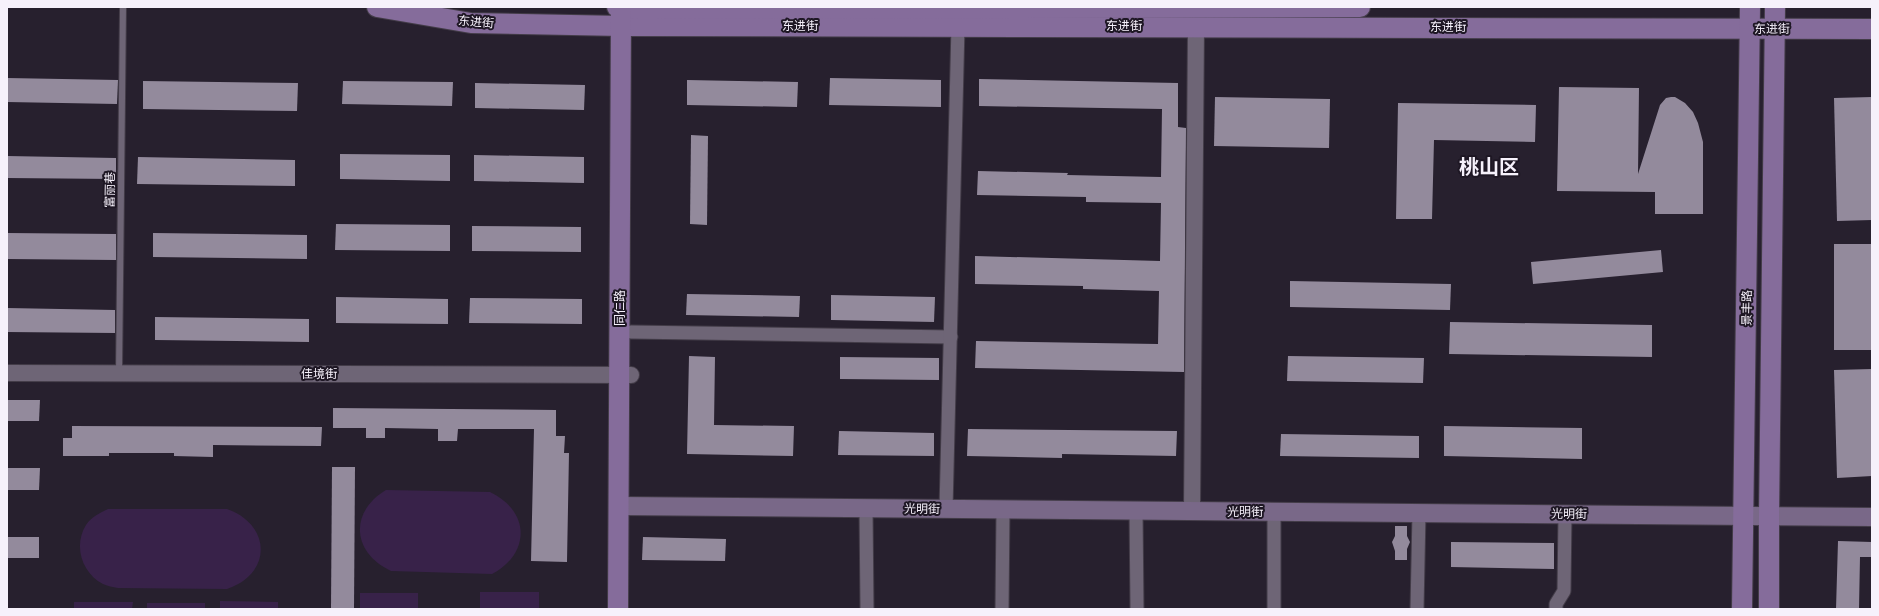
<svg xmlns="http://www.w3.org/2000/svg" width="1879" height="616" font-family="Helvetica,'Noto Sans SC',sans-serif">
	<style>
		.green { fill: #382249 }
		.building { fill: #938a9c }
		.lines { fill: none; stroke-linecap: round; stroke-linejoin: round }
		.service-casing { stroke: #433c48; stroke-width: 8 }
		.minor-casing { stroke: #433c48; stroke-width: 15 }
		.tertiary-casing { stroke: #433c48; stroke-width: 18 }
		.secondary-casing { stroke: #433c48; stroke-width: 20 }
		.primary-casing { stroke: #433c48; stroke-width: 22 }
		.service { stroke: #6e6576; stroke-width: 6 }
		.minor { stroke: #6e6576; stroke-width: 13 }
		.tertiary { stroke: #6e6576; stroke-width: 16 }
		.secondary { stroke: #796888; stroke-width: 18 }
		.primary { stroke: #856c9b; stroke-width: 20 }
		.labels { text-anchor: middle; dominant-baseline: central; stroke-width: 4; stroke-linejoin: round; paint-order: stroke }
		.street-label { font-size: 12px; fill: #f6f1fb; stroke: #1e1724 }
		.town-label { font-size: 20px; font-weight: bold; fill: #f6f1fb; stroke: #1e1724 }
	</style>
	<rect width="100%" height="100%" fill="#27202e"/>
	<g class="green">
		<path d="M386,490l104,2c40,19 41,61 2,82l-101,-3c-39,-18 -42,-59 -5,-81z"/>
		<path d="M108,509h119c45,16 45,65 0,80l-109,-1c-5,-1 -11,-2 -15,-4 -21,-11 -30,-38 -17,-59 5,-8 14,-12 22,-16z"/>
		<rect x="480" y="592" width="59" height="17"/>
		<rect x="360" y="593" width="58" height="16"/>
		<path d="M220,601l58,1v7h-58z"/>
		<path d="M74,602h59l-1,7h-58z"/>
		<rect x="147" y="603" width="58" height="6"/>
	</g>
	<g class="building">
		<path d="M7,78l111,2 -1,24 -110,-2z"/>
		<path d="M830,78l111,2v27l-112,-2z"/>
		<path d="M979,79l199,4v44l8,1 -2,244 -209,-4 1,-27 182,3 1,-53 -76,-2v-3l-108,-2v-28l185,5 1,-58 -75,-1v-5l-109,-2 1,-24 90,2 -1,2 94,2 1,-68 -183,-3z"/>
		<path d="M687,80l111,2 -1,25 -110,-2z"/>
		<path d="M143,81l155,2 -1,28 -154,-2z"/>
		<path d="M343,81l110,1 -1,24 -110,-2z"/>
		<path d="M475,83l110,2 -1,25 -109,-2z"/>
		<path d="M1559,87l80,1 -1,86 22,-69 6,-7 5,-1h4l10,6 8,9 5,11 5,19v72h-48v-22l-98,-1z"/>
		<path d="M1215,97l115,2 -1,49 -115,-2z"/>
		<path d="M1872,97v123l-35,1 -3,-123z"/>
		<path d="M1398,103l138,2 -1,37 -101,-2 -2,79h-36z"/>
		<path d="M691,135l17,1 -1,89 -17,-1z"/>
		<path d="M340,154l110,1v26l-110,-2z"/>
		<path d="M474,155l110,2v26l-110,-2z"/>
		<path d="M7,156l109,2v21l-109,-1z"/>
		<path d="M138,157l157,3v26l-158,-2z"/>
		<path d="M336,224l114,1v26l-115,-1z"/>
		<path d="M472,226l109,1v25l-109,-1z"/>
		<path d="M7,233l109,1v26l-109,-1z"/>
		<path d="M153,233l154,2v24l-154,-2z"/>
		<rect x="1834" y="244" width="37" height="106"/>
		<path d="M1661,250l2,22 -130,12 -2,-22z"/>
		<path d="M1290,281l161,3 -1,26 -160,-3z"/>
		<path d="M687,294l113,2 -1,21 -113,-2z"/>
		<path d="M831,295l104,2 -1,25 -103,-2z"/>
		<path d="M336,297l112,2v25l-112,-1z"/>
		<path d="M470,298l112,1v25l-113,-1z"/>
		<path d="M7,308l108,2v23l-108,-1z"/>
		<path d="M155,317l154,2v23l-154,-2z"/>
		<path d="M1450,322l202,3v32l-203,-3z"/>
		<path d="M689,356l26,1 -1,68 80,1 -1,30 -106,-2z"/>
		<path d="M1288,356l136,2 -1,25 -136,-2z"/>
		<path d="M840,357l99,1v22l-99,-1z"/>
		<path d="M1872,369v107l-35,2 -3,-108z"/>
		<path d="M7,400h33l-1,21h-32z"/>
		<path d="M333,408l223,2v26h9l-1,17h5l-2,109 -36,-1 3,-132h-76l-1,12h-19v-12l-53,-1v10h-19v-10h-33z"/>
		<path d="M72,426l250,1 -1,19 -108,-1v12l-39,-1v-3h-65v3h-46v-18h9z"/>
		<path d="M1444,426l138,2v31l-138,-3z"/>
		<path d="M968,429l209,2 -1,25 -114,-2v4l-95,-2z"/>
		<path d="M839,431l95,2v23l-96,-1z"/>
		<path d="M1281,434l138,2v22l-139,-2z"/>
		<path d="M332,467h23l-1,142h-23z"/>
		<path d="M7,468h33l-1,22h-32z"/>
		<path d="M1395,526h12v10l3,6 -3,7v11h-12v-9l-3,-9 3,-6z"/>
		<rect x="7" y="537" width="32" height="21"/>
		<path d="M643,537l83,2 -1,22 -83,-1z"/>
		<path d="M1838,541l34,1v15h-12l-1,52h-23z"/>
		<path d="M1451,542l103,1v26l-103,-2z"/>
	</g>
	<g class="lines">
		<defs>
			<path id="service" d="M119,373l4,-366"/>
			<g id="minor">
				<path d="M631,332l320,5"/>
				<path d="M866,509l1,100"/>
				<path d="M946,509l12,-483"/>
				<path d="M1136,511l1,98"/>
				<path d="M1002,609l1,-99"/>
				<path d="M1274,609v-97"/>
				<path d="M1417,609l2,-96"/>
				<path d="M1556,609v-5l8,-13 1,-77"/>
			</g>
			<g id="tertiary">
				<path d="M7,373l624,2"/>
				<path d="M1192,511l4,-484"/>
			</g>
			<path id="secondary" d="M619,506l1253,11"/>
			<g id="primary">
				<path d="M377,7l94,16 151,3 1250,3"/>
				<path d="M617,7l22,2 721,-2"/>
				<path d="M618,609l3,-596"/>
				<path d="M1742,609l8,-602"/>
				<path d="M1769,609v-93l6,-509"/>
			</g>
		</defs>
		<use href="#service" class="service-casing"/>
		<use href="#minor" class="minor-casing"/>
		<use href="#tertiary" class="tertiary-casing"/>
		<use href="#secondary" class="secondary-casing"/>
		<use href="#primary" class="primary-casing"/>
		<use href="#service" class="service"/>
		<use href="#minor" class="minor"/>
		<use href="#tertiary" class="tertiary"/>
		<use href="#secondary" class="secondary"/>
		<use href="#primary" class="primary"/>
	</g>
	<g class="labels">
		<g class="street-label">
			<text transform="translate(476 22) rotate(5)">东进街</text>
			<text x="800" y="26">东进街</text>
			<text x="1124" y="26">东进街</text>
			<text x="1448" y="27">东进街</text>
			<text transform="translate(1772 29) rotate(-1)">东进街</text>
			<text transform="translate(110 190) rotate(-89)">富丽巷</text>
			<text transform="translate(620 308) rotate(-90)">同仁路</text>
			<text transform="translate(1747 308) rotate(-89)">景丰路</text>
			<text x="319" y="374">佳境街</text>
			<text transform="translate(922 509) rotate(1)">光明街</text>
			<text x="1245" y="512">光明街</text>
			<text transform="translate(1569 514) rotate(1)">光明街</text>
		</g>
		<g class="town-label">
			<text x="1489" y="167">桃山区</text>
		</g>
	</g>
	<rect width="1879" height="616" fill="none" stroke="#f6f1fb" stroke-width="16"/>
</svg>
